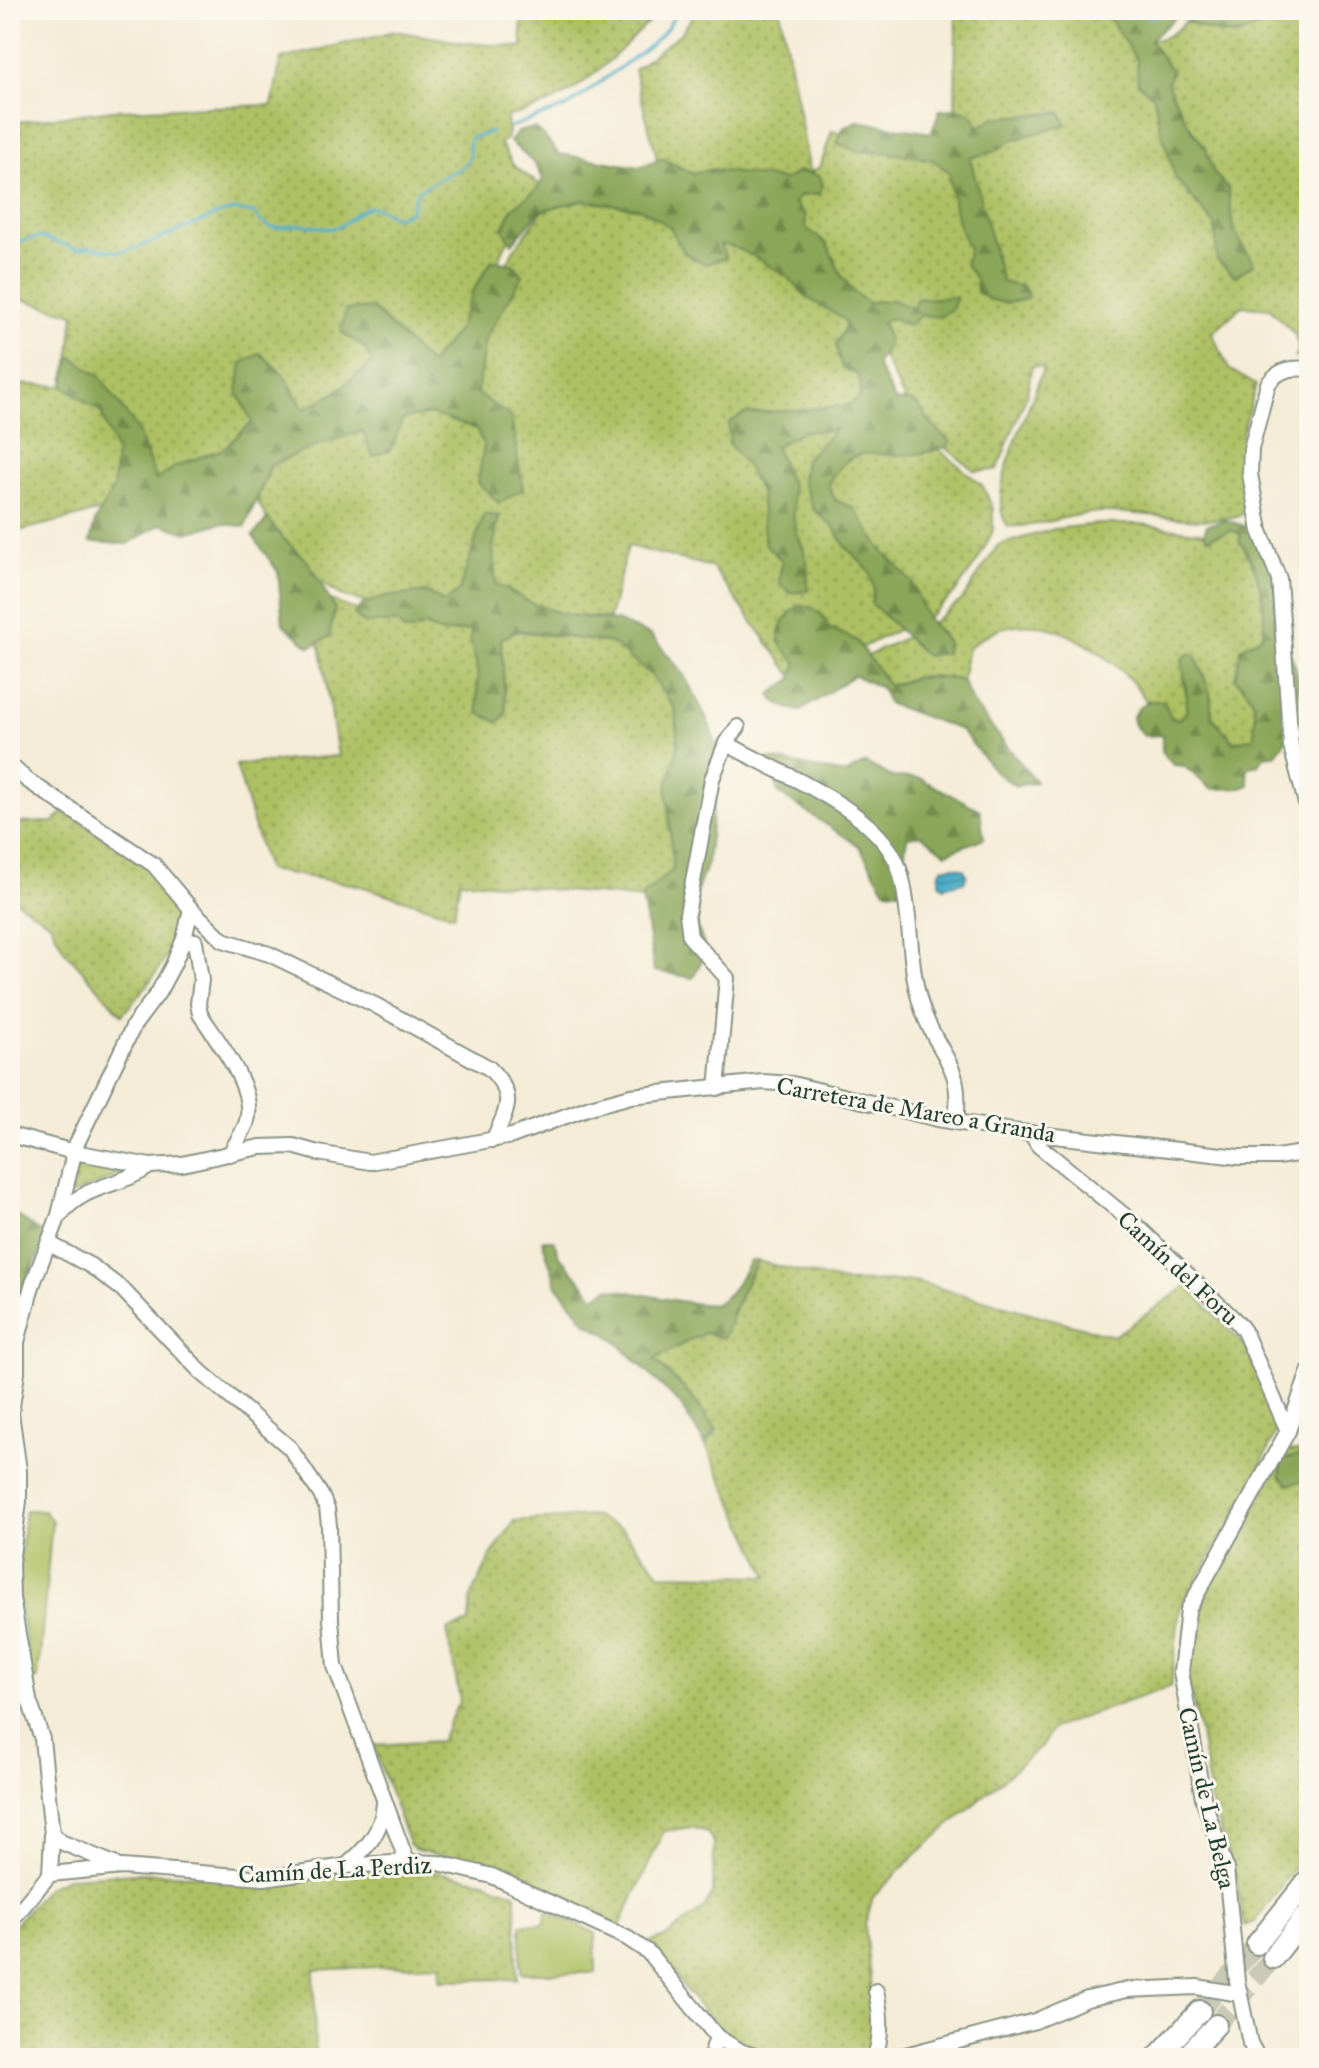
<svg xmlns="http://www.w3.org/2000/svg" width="1319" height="2068" font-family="'IM FELL Great Primer',serif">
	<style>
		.grass { fill: url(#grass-dots); stroke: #667e4c; stroke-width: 2 }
		.forest { fill: url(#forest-firs); stroke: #547246; stroke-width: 2 }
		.green { fill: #aec063; stroke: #667e4c; stroke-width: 2 }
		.water { fill: url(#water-rules); stroke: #34747e; stroke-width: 2 }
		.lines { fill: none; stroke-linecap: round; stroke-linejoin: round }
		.stream { stroke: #4aacc9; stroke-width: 3 }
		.highway-tunnel { stroke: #cac9b6; stroke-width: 20; stroke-dasharray: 20 10; stroke-linecap: butt }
		.minor-casing { stroke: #8a9486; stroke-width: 18 }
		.highway-casing { stroke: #8a9486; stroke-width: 24 }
		.minor { stroke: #fff; stroke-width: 14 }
		.highway { stroke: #fff; stroke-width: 20 }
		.labels { text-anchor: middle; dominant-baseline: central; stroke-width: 6; stroke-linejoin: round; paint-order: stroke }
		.street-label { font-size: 24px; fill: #1f3d34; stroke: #fbf7ec }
	</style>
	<defs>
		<pattern id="grass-dots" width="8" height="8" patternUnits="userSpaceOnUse" patternTransform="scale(2)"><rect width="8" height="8" fill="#aec063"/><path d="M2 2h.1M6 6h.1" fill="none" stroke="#8d9d52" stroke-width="1.8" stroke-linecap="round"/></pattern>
		<pattern id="forest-firs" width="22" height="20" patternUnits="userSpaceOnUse" patternTransform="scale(2)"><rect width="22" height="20" fill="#8aa659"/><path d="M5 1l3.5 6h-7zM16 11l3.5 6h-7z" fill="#70884a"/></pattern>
		<pattern id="water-rules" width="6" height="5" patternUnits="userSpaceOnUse" patternTransform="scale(2)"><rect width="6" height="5" fill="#4aacc9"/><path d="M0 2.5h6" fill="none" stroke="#3d8da4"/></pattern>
	</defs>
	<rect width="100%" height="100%" fill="#fbf7ec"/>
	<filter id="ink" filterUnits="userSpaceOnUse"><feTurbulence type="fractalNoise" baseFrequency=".0125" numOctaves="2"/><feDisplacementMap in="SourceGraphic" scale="16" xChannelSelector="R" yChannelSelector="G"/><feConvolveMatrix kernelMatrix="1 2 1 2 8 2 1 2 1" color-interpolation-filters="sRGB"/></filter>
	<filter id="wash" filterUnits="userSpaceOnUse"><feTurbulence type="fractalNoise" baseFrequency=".006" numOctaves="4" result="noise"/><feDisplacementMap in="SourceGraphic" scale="32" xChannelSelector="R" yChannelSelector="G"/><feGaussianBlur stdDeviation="1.8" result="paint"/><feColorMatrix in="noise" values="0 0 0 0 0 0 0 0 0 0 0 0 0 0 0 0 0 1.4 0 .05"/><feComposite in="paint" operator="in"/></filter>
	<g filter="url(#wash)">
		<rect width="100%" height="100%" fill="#f5ecd7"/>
		<g class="grass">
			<path d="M521,10h140c-45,44 -88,96 -154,106l1,21 -8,6 14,23 36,26 -32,28 -54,111 -22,38 -271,125 -161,39v-149l53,2 7,-30 4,-42 -64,-18v-173l102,-13 160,-5 9,-46 114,-28 72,12 55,4z"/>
			<path d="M697,10h83l30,162 10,-5 12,-36 123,14 1,-135h155l32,30c20,1 28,-4 42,-18l52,14 18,-7 30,-19h24v352l-15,-5 5,-8 -4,-14 -25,-27 -28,-2 -30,27 17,36 27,16 -14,49 2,69 -3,12c-47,13 -94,-5 -142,-3 -31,2 -60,16 -91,14 -26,-31 26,-121 35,-159l-11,-1 -5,28 -30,76 -22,1 -35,-28 -32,-37 -41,-81 -200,-128 -33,-127 47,-37z"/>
			<path d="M584,190l157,33 95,77 61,106 30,33 56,47 10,23v22l-16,31 -23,32 -27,24 -1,-2 -96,47 -39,11 -79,-107 -84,-21 -19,72 -233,-15c-13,-1 -25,-3 -37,-9 -34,-18 -67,-60 -82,-95l14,-34 106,-47 105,-102 31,-65 35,-48z"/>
			<path d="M1098,524h43l63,9 4,5 24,-8 9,5 -2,6c18,20 30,69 23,95l-21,12 15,62 -2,29 -20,3 -22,-25 -2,-24 -27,-15 4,20 -1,15 -7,7 -8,-3 -8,-16h-17c-22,-38 -83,-81 -129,-76 -20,2 -34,11 -49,23l-6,32 -29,-4 -25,3 -14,6 -6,-1 -21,-28 39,-19 6,7 35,-3 -15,-18 30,-23 36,-55 56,-16z"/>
			<path d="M286,561c26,29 41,42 79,51l247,31 70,40 -9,187 -30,29 -183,-19 -6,35 -97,-30 -90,-15 -31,-105 102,-9 -17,-106z"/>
			<path d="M64,811l87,58 33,38c-10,47 -31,73 -62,108l-58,-65 -14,-27 -40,-26v-71l6,-3 38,-1z"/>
			<path d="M80,1162l43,6 4,4 -58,24z"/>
			<path d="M757,1261l87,21 70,-1 200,55 73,-50 59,61 28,66 2,19 -28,61 -68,115 -9,78 -118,42 -12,18 -128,111 -40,40 -8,28 9,98 -3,25 -5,10c-41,0 -106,4 -139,-24 -29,-23 -54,-63 -76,-92l16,-6 37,-28 9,-15 1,-50 -7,-11 -15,-5 -28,4 -45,97 -52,-28 -84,-36 -67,-14 -7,-6 -36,-99 67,-4 20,-41 -13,-70 22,-7 2,-26 20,-41 23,-35 79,-5 28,12 40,46 107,2 -63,-132 11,-14 -26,-35 -36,-36 50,-26 35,-36z"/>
			<path d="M1288,1450l21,3v395l-54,74 -11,4 -8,-49 -25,-75 -11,-69 -12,-51 3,-60 10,-24z"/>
			<path d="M410,1867l74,14 32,13 1,85 -77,1 1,-16 -127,6 1,88h-303l-2,-128 37,-43 22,-10 66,-4 170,5z"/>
		</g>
		<g class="forest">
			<path d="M1104,10h176c-26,21 -41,32 -74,19 -11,-5 -20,-7 -28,-14l-28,25 22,32 -5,11 19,38 20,28 8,24 14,16 5,40 21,35 -19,12 -18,-16 -2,-35 -39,-46 -16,-52 -6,-30 -16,-14 -1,-23z"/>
			<path d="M958,109l14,5 7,13 14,-9 68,-6 5,13 -51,14 -20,12 -25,7 32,124 22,5 4,10c-19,9 -34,7 -51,-5l-1,-13 -11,-15 4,-15c-13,-25 -17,-49 -20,-77l-16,-12 -41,-7 -36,-2 -19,-8 6,-15 14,-7 74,12 9,-23z"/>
			<path d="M534,128l9,7 16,19 80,13 23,-9 31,16 19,-5 73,11 15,-9 20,5 3,9 -4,9 -19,2 -6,7 11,13 1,12 21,16 14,31 14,18 13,10 24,-3 21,8 3,-9 40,-2 -3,11 -13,9 -19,-2 -13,10 -16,-7 -10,4c9,22 9,22 -6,42l20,38c24,-6 26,11 39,26 4,5 10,9 15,13l-2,6c-11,1 -20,6 -31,7 -44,6 -62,-17 -89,30l7,16 19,8 26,40 32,34 15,36 20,24 -1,11 -20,3 -55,-53 3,-14 -4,-17 -25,-26 -12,-20 -19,-16 -12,-29 3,-22 32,-31 -8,3h-26l-28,15 17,41 2,36 13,38 1,30 -17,2 -12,-10 3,-22 -17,-17 -5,-52 -13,-25 -18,-23v-21l14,-9 102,-8 14,-8 2,-13 -4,-11 -15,-6 -6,-23 10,-21 -3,-5 -35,-21 -20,-20 -31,-20 -26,-12 -11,-2 6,14 -21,6 -21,-11 -14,-26 -28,-18 -59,-9 -43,11 -28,32 -9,-14 9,-20 25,-20 6,-10 -8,-15 -25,-22 8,-10z"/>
			<path d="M492,260l22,5 9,10 -38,64 -8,54 34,24 12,72 -24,14 -21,-20 6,-38 -8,-16 -45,-15 -28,5 -12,30 -18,8 -10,-26 -45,14 -47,20 -26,62 -24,-4 -34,10 -26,-9 -33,20 -38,-2 5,-21 18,-32 3,-37 -15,-40 -38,-26 8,-30 29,21 37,52 19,51 20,-14 47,-17 29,-27 -14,-29 4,-30 18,-10 23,21 21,35 29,-15 39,-31 -7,-15 -24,-16 5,-22 26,-2 58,56 28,-35 15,-38z"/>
			<path d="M484,514l15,2 -6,33 3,35 39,21 33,10 48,6 35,14 32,38 23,44 13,34 -12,112 -11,31 1,31 9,27 -13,26 -39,-7 -12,-76 31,-25 -6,-82 11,-42 -3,-37 -24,-34 -39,-32 -94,-13 -17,9 5,73 -3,6 -6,4 -18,-9c-4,-15 0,-30 -2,-45 -2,-17 -8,-18 -6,-38l-28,3 -22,-7 -5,4 -12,1 -7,-8h-34l-9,-9 9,-10 22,-7 41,-5 18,10 15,-11z"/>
			<path d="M268,518l13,18 28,27 26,46 -6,28 -19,10 -27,-23 -5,-52 -25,-36z"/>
			<path d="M1225,520l27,8 17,21 19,102c19,25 9,82 -13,104l-10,1 -7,9 -9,2 -2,4 2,14 -7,3 -31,1 -27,-23 -10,-1 -9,-8 -3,-7v-15l-18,1 -10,-11 -2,-7c9,-16 14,-17 32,-17l7,17 8,1 7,-6 1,-15 -5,-39 8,-6 6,4 14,36 2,24 22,25 20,-4c2,-30 5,-38 -19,-59l6,-31 21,-12c7,-26 -5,-75 -23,-95l2,-6 -9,-5 -24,8 -4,-5 3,-8z"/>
			<path d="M801,605c16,3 22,8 28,23l27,12 32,44c10,2 16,-4 26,-6 17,-2 32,0 48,2l11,24 63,78 -20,4 -19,-12 -36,-44 -72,-26 -8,-16 -27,-13 -53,36c-11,-2 -25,-5 -31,-16l22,-16 5,-16c-5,-6 -14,-13 -17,-21 -5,-14 10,-31 21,-37z"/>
			<path d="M770,759l75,15 20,-11 27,14 27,1 61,32 4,28 -38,15 -25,-18 -14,2 -8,54 -14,-1 -26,-44 -81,-53z"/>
			<path d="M10,1210l36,26 -28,69 -8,34z"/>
			<path d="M542,1240h12l5,16 36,41 14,-9c19,3 93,20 106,16 15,-6 27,-30 35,-43h7l-18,36 -15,41 -20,-5 -50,26 36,36 27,35 -12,14 -26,-41 -65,-64 -28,-17 -29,-36z"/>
			<path d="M1309,1452v28l-21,4 -8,-8 2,-16z"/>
		</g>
		<g class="green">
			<path d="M25,1510l19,1 8,10 -14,157 -6,3 -15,-91z"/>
			<path d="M546,1911l49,22 1,40h-75v-49h24z"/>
		</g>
		<path class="water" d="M952,866l12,3 3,6 -3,7 -20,5c-7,-4 -6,-12 -2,-19z"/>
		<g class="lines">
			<g class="stream">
				<path d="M1135,10c11,8 22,9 33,0"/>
				<path d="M1207,10c13,11 28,10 41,0"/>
				<path d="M510,127l57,-20 86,-64 15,-16 9,-17"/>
				<path d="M10,243l30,-6 37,12 14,-2 28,5 17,-4 86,-35 12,-3 20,3c15,23 28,12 49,12 14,0 24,7 37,1 9,-5 17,-15 26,-18 9,-3 21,5 29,9l15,-5 7,-21 47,-25 6,-9 -1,-12 2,-7 20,-6"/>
			</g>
		</g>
	</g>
	<g filter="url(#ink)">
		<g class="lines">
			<g class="highway-tunnel">
				<path d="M1200,2011l57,-67"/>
				<path d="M1216,2025l57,-67"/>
			</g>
			<defs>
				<g id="minor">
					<path d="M1309,369c-17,-2 -30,0 -41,15l-17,65 -1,25 10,57 19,48 12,167 18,69"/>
					<path d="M726,743c52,31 160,68 175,132 12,46 6,94 23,139 18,47 39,49 32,108"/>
					<path d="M10,765l17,15 127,85 37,44 32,31 46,14 106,51 114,63c28,28 19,40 4,72"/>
					<path d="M195,941l6,39 -3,24 2,10c17,26 56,74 47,107 -3,11 -12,23 -17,33"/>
					<path d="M717,1088l10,-110 -37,-41 -3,-23 25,-135 14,-36 12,-16"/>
					<path d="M1031,1133l7,12 98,80 102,98 6,8 44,100"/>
					<path d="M10,1135l64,17 76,14 32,-2 78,-17 33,-1 25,7 52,9 142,-26 78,-29 41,-11 132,-14 29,2 146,35 73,12 228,26h38l32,-5"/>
					<path d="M60,1215c25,-32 59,-27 90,-49"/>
					<path d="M50,1244l41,22 31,23 79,83 89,76 31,47 6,14 2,16 2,95 4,46 72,196"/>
					<path d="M52,1834l9,8 53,22"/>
					<path d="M346,1866c21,-18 36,-34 38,-63"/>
					<path d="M50,1874l2,-40 -10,-95 -13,-39 -17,-102 -1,-35 8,-62v-30l-8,-58 6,-40v-31l15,-56 27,-71 17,-70 58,-120 24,-32 15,-28 11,-26 7,-30"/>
					<path d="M10,1922l40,-48 72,-7 142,11 82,-12 61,-4 32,1 53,13 135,62 21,14 69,85 25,15 20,6"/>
					<path d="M710,2058l7,-21"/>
					<path d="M874,2058c9,-21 7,-45 2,-67"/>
					<path d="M894,2058l141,-37 52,-22 40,-9 70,-3 43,7"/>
					<path d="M1258,2058l-8,-15 -13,-62 -11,-112 -23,-71 -22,-126 7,-62 100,-179 21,-59"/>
				</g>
				<g id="highway">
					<path d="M1257,1944l52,-65"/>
					<path d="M1273,1958l36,-46"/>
					<path d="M1156,2058l44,-47"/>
					<path d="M1185,2058l31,-33"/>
				</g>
			</defs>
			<use href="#minor" class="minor-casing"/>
			<use href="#highway" class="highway-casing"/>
			<use href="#minor" class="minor"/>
			<use href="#highway" class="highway"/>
		</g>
	</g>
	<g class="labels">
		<g class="street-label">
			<text transform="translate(916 1110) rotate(10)">Carretera de Mareo a Granda</text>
			<text transform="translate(1178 1268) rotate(43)">Camín del Foru</text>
			<text transform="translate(1207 1798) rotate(77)">Camín de La Belga</text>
			<text transform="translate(335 1870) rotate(-3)">Camín de La Perdiz</text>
		</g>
	</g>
	<rect width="1319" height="2068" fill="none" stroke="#fbf7ec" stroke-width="40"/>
</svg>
